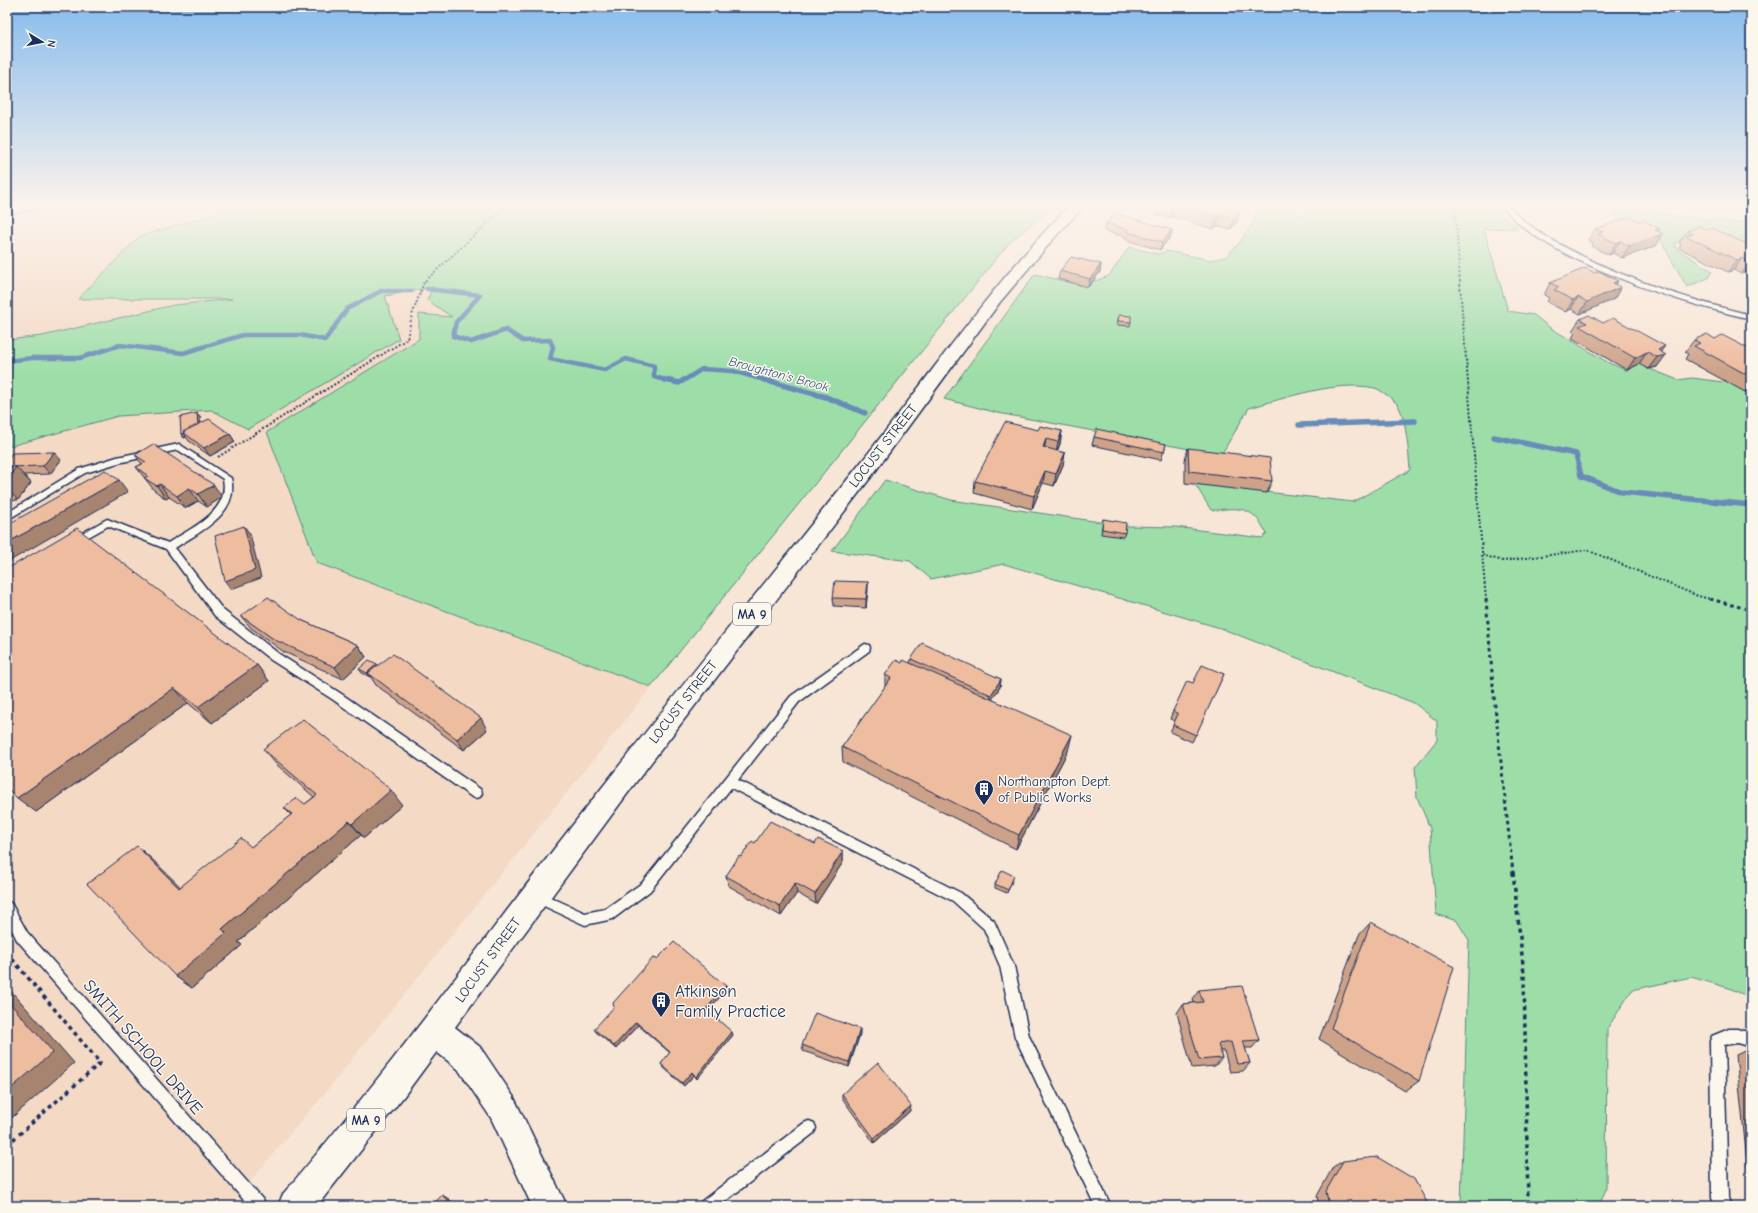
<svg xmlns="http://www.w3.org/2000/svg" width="1758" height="1213" font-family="'Comic Neue',sans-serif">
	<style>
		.built { fill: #f4d9c5 }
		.green { fill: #9ddea8; stroke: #5c8683 }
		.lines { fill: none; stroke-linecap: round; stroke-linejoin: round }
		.stream-far1 { stroke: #678bb9; stroke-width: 4.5 }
		.stream { stroke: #678bb9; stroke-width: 5.5 }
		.service-casing { stroke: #1b2f5e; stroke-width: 3 }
		.tertiary-casing { stroke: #1b2f5e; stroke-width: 3 }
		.secondary-casing { stroke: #1b2f5e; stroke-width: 3 }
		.trunk-casing { stroke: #1b2f5e; stroke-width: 3 }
		.path-far2 { stroke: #1b2f5e; stroke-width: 2; stroke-dasharray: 2 2; stroke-linecap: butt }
		.path-far1 { stroke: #1b2f5e; stroke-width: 3; stroke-dasharray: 3.5 3.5; stroke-linecap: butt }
		.path { stroke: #1b2f5e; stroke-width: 3.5; stroke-dasharray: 4 4; stroke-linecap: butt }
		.service { fill: #fbf7ec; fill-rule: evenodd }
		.tertiary { fill: #fbf7ec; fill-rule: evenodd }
		.secondary { fill: #fbf7ec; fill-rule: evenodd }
		.trunk { fill: #fbf7ec; fill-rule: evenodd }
		.wall { fill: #cda289; stroke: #1b2f5e }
		.shaded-wall { fill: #a7846f; stroke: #1b2f5e }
		.building { fill: #eebc9f; stroke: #1b2f5e }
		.labels { text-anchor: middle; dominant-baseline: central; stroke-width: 3; stroke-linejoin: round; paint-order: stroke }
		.far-water-label { font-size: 13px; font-style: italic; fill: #3a5684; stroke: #fbf7ec }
		.shield { fill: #fbf7ec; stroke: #5e6b89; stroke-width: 1 }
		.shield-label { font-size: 13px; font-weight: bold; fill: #1b2f5e }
		.street-label { font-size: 14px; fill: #1b2f5e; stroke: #fbf7ec }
		.poi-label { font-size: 14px; fill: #1b2f5e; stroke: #fbf7ec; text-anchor: start }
		.near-poi-label { font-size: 17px; fill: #1b2f5e; stroke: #fbf7ec; text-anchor: start }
		.near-street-label { font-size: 17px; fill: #1b2f5e; stroke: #fbf7ec }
	</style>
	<rect width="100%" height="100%" fill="#f7e5d5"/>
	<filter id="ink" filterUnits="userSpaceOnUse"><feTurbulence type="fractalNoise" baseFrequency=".025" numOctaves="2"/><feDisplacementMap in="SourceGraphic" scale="8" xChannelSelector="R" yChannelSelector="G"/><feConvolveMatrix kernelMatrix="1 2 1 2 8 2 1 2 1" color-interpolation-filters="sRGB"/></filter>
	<g filter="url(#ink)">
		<path class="built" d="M56,204h1000l-47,39 -681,846 -99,117h-222v-989z"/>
		<g class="green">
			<path d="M249,204h807l-47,39 -358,444 -334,-124 -50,-131 152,-93v-25l33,3 -25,-17 6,-13 -48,9 14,43 -151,90 -37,-19 -93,6 -111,31v-107l35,-4 132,-31 58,-6h-154l62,-63z"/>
			<path d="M1255,204h17l27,11 32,-10 14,-1h148l10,12 15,12 -34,1 24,82 26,4 15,12 60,36 17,7 13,-6 9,5h2l28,11 14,-2 38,5 15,9 6,-4v610l-22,-10 -38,-11 -59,13 -25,39 -1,160 -7,17h-138l8,-266 -12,-19 -21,-7 -6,-86 -13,-31 -2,-30 22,-27v-19l-23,-18 -194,-75 -216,-64 -73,15 -21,-18 -78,-10 53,-71 66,20 176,26 48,1 87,11 5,-4c-10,-19 -18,-27 -40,-25 -6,0 -10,2 -16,1l-16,-26 158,18 57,-32c-1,-15 -4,-55 -13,-66 -4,-5 -16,-14 -22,-16 -40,-8 -89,10 -126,20l-28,47 -223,-42 -54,-14 91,-125 53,13 4,-5 17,-6 20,-29 30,7 7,-3 45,9 15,-3 13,-14 15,-22 3,-14z"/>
			<path d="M1614,209l108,12 29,2v32l-61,-22 -15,11 2,5 35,22 -4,7 -21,9 -25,-44 -2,-10 -42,-12z"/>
		</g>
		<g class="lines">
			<g class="stream-far1">
				<path d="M427,289l53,6 -24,27 -3,14 18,6 35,-12 17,11 27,-1 3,7 -3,12 55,11 21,-11 28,7v11l15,4"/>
				<path d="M7,361l25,-3h48l40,-13 63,8 60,-18h57l25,5 22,-31 34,-18h31"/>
				<path d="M683,381l19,-12 31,2 35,10"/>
			</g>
			<g class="stream">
				<path d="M665,380l14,3 5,-3"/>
				<path d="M764,380l62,17 39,16"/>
				<path d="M1299,425l116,-4"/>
				<path d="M1494,437l82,17 5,22 41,16 129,13"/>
			</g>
			<defs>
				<g id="service">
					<path d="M1501,204h6c21,25 49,39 77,53 53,26 109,44 167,58v4c-61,-14 -119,-33 -175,-60 -28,-14 -56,-29 -75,-55z"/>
					<path d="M179,444l52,34c9,36 -32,54 -56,70l48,62 56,44 61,39 140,96 2,4 -2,4 -4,1 -4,-1 -140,-98 -61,-39 -56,-44 -49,-67 -58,-23 -32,18h-6l-2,-2 2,-2 37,-21 61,24c23,-15 62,-31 55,-64l-45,-29 -60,13 -33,10 -78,47v-7l72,-44 38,-12z"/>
					<path d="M865,644l4,1 1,3 -1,3 -70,51 -61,78 223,113 33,28 20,45 15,70 82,170h-16l-80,-169 -15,-71 -16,-37 -31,-28 -222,-113 -81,103 -37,28 -28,6 -52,-24 -2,-4 2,-4 4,-2 48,22 20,-4 37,-26 149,-187z"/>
					<path d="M7,901l4,2 16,29 237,269 3,5h-18l-232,-266 -10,-20z"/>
					<path d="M1729,1029h8l14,4v14l-14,-4 -13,2 4,153 3,8h-16l-3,-8 -2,-157 2,-5z"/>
					<path d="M809,1121l5,2 2,5 -2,5 -95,73h-20l3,-5 102,-78z"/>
				</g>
				<path id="tertiary" d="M435,1016l11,4 34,27 33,49 54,110h-35l-41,-88 -33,-49 -34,-27 -4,-11 4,-11z"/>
				<path id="secondary" d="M18,204h23l-2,3 -32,8v-8z"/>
				<path id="trunk" d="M1071,204h15l-31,33 -55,65 -126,171 -238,309 -232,314 -87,110h-39l5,-12c95,-111 182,-229 271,-345 100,-129 203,-256 305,-384 70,-88 133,-181 212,-261z"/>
			</defs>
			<use href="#service" class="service-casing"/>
			<use href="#tertiary" class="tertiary-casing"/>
			<use href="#secondary" class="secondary-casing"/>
			<use href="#trunk" class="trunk-casing"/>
			<g class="path-far2">
				<path d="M1455,204l6,94 25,302"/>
				<path d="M218,457l189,-118 5,-24 12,-33 84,-78"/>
				<path d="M1482,555l21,6 84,-11 111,46 16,4"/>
			</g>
			<g class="path-far1">
				<path d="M1486,599l8,98 19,176"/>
				<path d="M1710,599l41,11"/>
			</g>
			<g class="path">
				<path d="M1513,872l11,102 4,232"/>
				<path d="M7,953l93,110 -93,82"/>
			</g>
			<use href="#service" class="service"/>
			<use href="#tertiary" class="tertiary"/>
			<use href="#secondary" class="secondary"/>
			<use href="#trunk" class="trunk"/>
		</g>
		<g class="wall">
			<path d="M1157,204h72l-1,3 9,15 -7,8 -13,-4 -4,3 -39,-12 -4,1 -15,-4z"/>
			<path d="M1106,223l66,7 -2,7 -10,13 -34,-10v-3l-22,-6z"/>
			<path d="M1595,229l63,3 5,2 -7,12 -34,12 -9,-5 -4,2 -18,-9 2,-3 -5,-3z"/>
			<path d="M1706,230l45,16v24l-10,4 -7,-4 -6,2 -49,-24 2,-4 -2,-1 8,-12z"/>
			<path d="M1101,264l-1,8 -12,15 -30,-8 2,-8z"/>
			<path d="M1550,283l66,1 5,3 -7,12 -34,15 -9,-5 -5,3 -19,-10 2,-4 -5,-3z"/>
			<path d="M1119,315l12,7 -1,4 -13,-1z"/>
			<path d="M1580,319l23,4 58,29 -4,15 -9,2 -9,-5 -12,6 -55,-32 3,-5 -3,-2z"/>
			<path d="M1715,339l36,11v38l-6,4 -60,-33 3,-5 -3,-2 9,-12z"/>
			<path d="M197,413l3,4v7l30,10 5,8 -25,14 -21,-15 -3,-4 -2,1 -3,-4z"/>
			<path d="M1038,430l24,1 -2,13 -3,7 8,2 -2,12 -9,21 -11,-3 -11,26 -58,-16 1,-12z"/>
			<path d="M1094,437l72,7 -5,16 -69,-15z"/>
			<path d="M1188,448l84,33 -5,12 -82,-10v-23z"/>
			<path d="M135,455l87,42 -15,10 -9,-6 -12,7 -17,-11 -3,2 -12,-9 -18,-23 6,-3z"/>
			<path d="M7,459h1l53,1 -11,14 -26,1 7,8 -13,17 -11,1z"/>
			<path d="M1103,519l22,14 -2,4 -22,-3z"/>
			<path d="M7,569l250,96 12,16 -57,42 -24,-20 -152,109z"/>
			<path d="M868,582l-2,26 -32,-2 -1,-8z"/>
			<path d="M241,616l60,4 57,25 8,12 -23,22 -59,-27 -33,-24z"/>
			<path d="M911,659l90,20 -1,8 -8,12 76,52 -52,98 -173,-87 -1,-15 43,-60v-12l17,-12h8z"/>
			<path d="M378,666l109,64 -23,20 -88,-65 -6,-9v1l-8,-4 -3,-4z"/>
			<path d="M1224,674l-32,68 -22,-10 5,-11 -5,-2 3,-8 20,-28z"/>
			<path d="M263,749l139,56 -38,33 -3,-3 -123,107 4,3 -50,43 -17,-12 -22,-116 27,27 71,-40 40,-32 -7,-7 21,-4 9,-7 -38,-33z"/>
			<path d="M755,843l60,1 28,7v11l-27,42 -19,-11 -16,23 -52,-30 -3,-10 15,-19z"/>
			<path d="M1013,879l-6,14 -12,-5v-4z"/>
			<path d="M1371,922l48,159 -14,10 -86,-52 40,-104z"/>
			<path d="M726,986l1,3 -19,21 25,25 -36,44 -3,-4 -10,11 -21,-19 -2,-3 9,-11 -32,-28 -22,24 -20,-17 -2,-3z"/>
			<path d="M1199,990l60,50 -7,8h-7l5,15 -7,8 -13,1 -6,-21h-4l2,7 -7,8 -23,2 -15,-55 6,-9 11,-1 -1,-4z"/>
			<path d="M860,1034l-11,33 -46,-16 -1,-6z"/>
			<path d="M1751,1048v154l-15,-147z"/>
			<path d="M842,1094l68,17 -36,32 -32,-45z"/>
			<path d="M1343,1161l86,45h-110l-2,-10 16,-29z"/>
		</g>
		<g class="shaded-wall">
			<path d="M1225,204h4l-1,4 -5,5z"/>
			<path d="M1177,206l-3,11 -4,1 2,-11z"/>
			<path d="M1240,211l-3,11 -7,8 4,-12z"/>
			<path d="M1220,214l-3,12 -4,3 4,-12z"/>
			<path d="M1660,229l-5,8 8,-3 -7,12 -34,12 7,-12 26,-16z"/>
			<path d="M1172,230l-2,7 -10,13 2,-8z"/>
			<path d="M1620,241l-7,12 -4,2 7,-12z"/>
			<path d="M1742,258l-8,12 -6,2 9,-12z"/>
			<path d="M1751,259v11l-10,4 9,-12z"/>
			<path d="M1101,264l-1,8 -12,15 2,-8z"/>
			<path d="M1618,281l-7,11 10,-5 -7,12 -34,15 7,-12 26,-19z"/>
			<path d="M1578,297l-7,12 -5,3 7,-12z"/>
			<path d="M1665,346l-8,11 9,-2 -9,12 -9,2 9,-12 1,-7z"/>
			<path d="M1647,352l-8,12 -12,6 8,-12z"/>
			<path d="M1751,384v4l-6,4z"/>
			<path d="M197,413l3,4 1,16 -3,-4z"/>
			<path d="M1062,431l-2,13 -4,10 2,-12z"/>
			<path d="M184,433l2,4 -2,1 -3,-4z"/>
			<path d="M230,434l5,8 -25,14 -6,-8z"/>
			<path d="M1046,439l-2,13 -1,-5z"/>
			<path d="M54,452l7,8 -11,14 -7,-8z"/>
			<path d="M1065,453l-2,12 -9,21 2,-12z"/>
			<path d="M16,467l15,16 -13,17 -11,-11v-10z"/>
			<path d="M1045,471l-2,12 -11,26 2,-13z"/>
			<path d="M119,480l9,12 -120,70 -1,-2v-17z"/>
			<path d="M160,484l9,13 -3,2 -9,-13z"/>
			<path d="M214,485l8,12 -15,10 -9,-13z"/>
			<path d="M189,488l9,13 -12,7 -9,-12z"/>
			<path d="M244,526l6,8 11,44 -30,11 -6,-8z"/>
			<path d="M868,582v8l-2,18v-9z"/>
			<path d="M358,645l8,12 -23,22 -8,-12z"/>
			<path d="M377,664l2,4 -11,5 2,3v1l-3,-4z"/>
			<path d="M257,665l12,16 -57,42 -14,-16z"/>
			<path d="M1001,679l-1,8 -10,16 1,-8z"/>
			<path d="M174,688l14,15 -152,109 -19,-14z"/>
			<path d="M481,718l6,12 -23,20 -7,-11z"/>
			<path d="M1072,735l-4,16 -52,98 3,-14z"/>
			<path d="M391,790l11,15 -38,33 -12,-14z"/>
			<path d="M349,821l12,14 -123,107 4,3 -50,43 -17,-12 47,-47z"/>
			<path d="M137,846l16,14 42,41 -16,-13z"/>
			<path d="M843,851v11l-27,42 -1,-10z"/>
			<path d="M795,883l2,10 -16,23 -1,-10z"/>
			<path d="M7,986l67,77 -67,59z"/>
			<path d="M726,986l1,3 -20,23 -1,-3z"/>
			<path d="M636,1022l2,3 -22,24 -2,-3z"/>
			<path d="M860,1029v5l-11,33v-5z"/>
			<path d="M732,1032l1,3 -36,44 -1,-2z"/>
			<path d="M692,1072l2,3 -10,11 -2,-3z"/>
			<path d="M911,1106l-1,5 -36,32v-5z"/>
			<path d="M442,1195l7,4 7,7h-3z"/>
		</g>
		<g class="building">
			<path d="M1162,204h56l22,7 -6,7 -14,-4 -3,3 -40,-11 -5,1z"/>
			<path d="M1115,213l57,17 -10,12 -35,-10 2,-2 -23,-7z"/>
			<path d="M1629,217l10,4 4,-1 17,9 -5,1 8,4 -34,12 -9,-5 -4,2 -18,-9 5,-2 -8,-3z"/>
			<path d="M1700,226l6,4 6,-2 39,18v15l-1,1 -8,-4 -5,2 -51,-24 7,-2 -6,-3z"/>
			<path d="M1071,257l30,7 -11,15 -30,-8z"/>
			<path d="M1585,268l10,5 4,-2 19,10 -5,2 8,4 -34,15 -9,-5 -5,3 -19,-10 5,-3 -9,-4z"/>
			<path d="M1119,315l12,1v6l-13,-1z"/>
			<path d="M1589,315l14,8 10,-5 52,28 -7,4 8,5 -9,2 -10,-5 -12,6 -56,-32 8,-3 -7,-4z"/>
			<path d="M1707,334l8,5 7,-4 29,15v27l-57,-31 6,-3 -6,-3z"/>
			<path d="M197,413l1,12 -15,7 1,1 -3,1 -1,-17z"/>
			<path d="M209,419l21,15 -26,14 -21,-16z"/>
			<path d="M1005,422l33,8 2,-4 22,5 -4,11 -12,-3 -3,8 22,6 -9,21 -11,-3 -11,25 -59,-15z"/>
			<path d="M1097,429l69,15 -2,8 -70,-15z"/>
			<path d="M153,444l61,41 -16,9 -9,-6 -12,8 -17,-12 -3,2 -13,-8 4,-2 -12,-9 10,-5 -11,-7z"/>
			<path d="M1188,448l82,10 2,23 -83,-10z"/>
			<path d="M54,452l-11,14 -36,1v-7l5,-7z"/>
			<path d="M7,467h9l-9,12z"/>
			<path d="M105,470l14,10 -112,63v-18z"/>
			<path d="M1103,519l23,4 -1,10 -23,-4z"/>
			<path d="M244,526l11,44 -30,11 -10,-45z"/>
			<path d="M77,528l180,137 -59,42 -24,-19 -157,110 -10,-10v-219z"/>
			<path d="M835,581l33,1 -2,17 -33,-1z"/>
			<path d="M268,597l33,23 57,25 -23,22 -60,-27 -34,-24z"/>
			<path d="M922,643l79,36 -10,16 -80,-36z"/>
			<path d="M393,654l88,64 -24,21 -89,-66z"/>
			<path d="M369,660l8,4 -10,9 -8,-4z"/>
			<path d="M896,660l6,3 1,-3 7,3 162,72 -53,100 -177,-88 49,-69 -6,-3z"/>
			<path d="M1202,665l22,9 -28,61 -23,-10 5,-11 -5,-3 14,-30 6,2z"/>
			<path d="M303,719l88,71 -39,34 -3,-3 -127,108 4,4 -51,43 -88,-92 50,-38 42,42 62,-50 10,9 41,-33 -8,-6 13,-10 8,6 12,-9 -54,-46z"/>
			<path d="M770,821l45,23 3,-5 25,12 -28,43 -20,-11 -15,23 -54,-30 13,-20 2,1 11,-16 3,2z"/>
			<path d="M1002,870l12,6 -6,14 -13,-6z"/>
			<path d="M1371,922l83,45 -35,114 -88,-53z"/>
			<path d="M674,942l52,44 -20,23 26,23 -36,45 -4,-5 -10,11 -21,-19 9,-12 -34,-30 -22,24 -20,-17 20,-22 -1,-4 40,-45 4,1z"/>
			<path d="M1242,986l17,54 -16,1 7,22 -13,1 -6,-22 -13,2 4,14 -23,2 -16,-56 20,-2 -4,-12z"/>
			<path d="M7,1000l46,52 -46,40z"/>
			<path d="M815,1013l45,16 -11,33 -47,-17z"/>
			<path d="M878,1062l33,44 -37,32 -32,-44z"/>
			<path d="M1377,1157l37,22 15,27h-100l-3,-15 17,-30z"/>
			<path d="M442,1195l11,11h-21z"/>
		</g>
	</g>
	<linearGradient id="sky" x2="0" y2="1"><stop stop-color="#88bced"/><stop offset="0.55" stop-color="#fbf3ec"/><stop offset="1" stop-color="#fbf3ec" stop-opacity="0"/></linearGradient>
	<rect width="1758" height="374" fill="url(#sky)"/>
	<defs>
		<symbol id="building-pin" viewBox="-11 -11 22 30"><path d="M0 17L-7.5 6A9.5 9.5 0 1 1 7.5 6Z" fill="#1b2f5e" stroke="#fbf7ec"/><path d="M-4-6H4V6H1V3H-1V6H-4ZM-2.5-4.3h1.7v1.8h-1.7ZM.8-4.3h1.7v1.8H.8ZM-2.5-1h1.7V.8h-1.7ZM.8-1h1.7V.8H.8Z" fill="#fff"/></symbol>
	</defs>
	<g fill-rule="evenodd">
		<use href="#building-pin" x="973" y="778" width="22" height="30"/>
		<use href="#building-pin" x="650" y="990" width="22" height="30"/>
	</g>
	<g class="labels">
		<g class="far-water-label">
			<text transform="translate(779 374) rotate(15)">Broughton's Brook</text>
		</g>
		<g class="shield">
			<rect x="733" y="603" width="38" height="22" rx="3"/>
			<rect x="347" y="1109" width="38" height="22" rx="3"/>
		</g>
		<g class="shield-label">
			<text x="752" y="614">MA 9</text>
			<text x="366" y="1120">MA 9</text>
		</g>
		<g class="street-label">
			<text transform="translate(883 446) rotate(-52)">LOCUST STREET</text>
			<text transform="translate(683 702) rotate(-52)">LOCUST STREET</text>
			<text transform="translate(488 960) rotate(-54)">LOCUST STREET</text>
		</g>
		<g class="poi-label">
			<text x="998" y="781">Northampton Dept.<tspan x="998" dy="16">of Public Works</tspan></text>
		</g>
		<g class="near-poi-label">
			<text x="675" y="991">Atkinson<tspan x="675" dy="20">Family Practice</tspan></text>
		</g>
		<g class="near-street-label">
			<text transform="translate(143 1047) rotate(49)">SMITH SCHOOL DRIVE</text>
		</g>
	</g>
	<rect width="1758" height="1213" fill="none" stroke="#fbf7ec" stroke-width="24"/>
	<rect x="12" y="12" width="1734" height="1189" fill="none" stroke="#1b2f5e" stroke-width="1.5" filter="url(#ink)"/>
	<g transform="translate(42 42) rotate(100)" stroke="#fbf7ec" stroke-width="3" paint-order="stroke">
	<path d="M0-3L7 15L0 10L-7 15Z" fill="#1b2f5e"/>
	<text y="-6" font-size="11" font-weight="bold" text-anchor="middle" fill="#1b2f5e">N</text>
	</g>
</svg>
